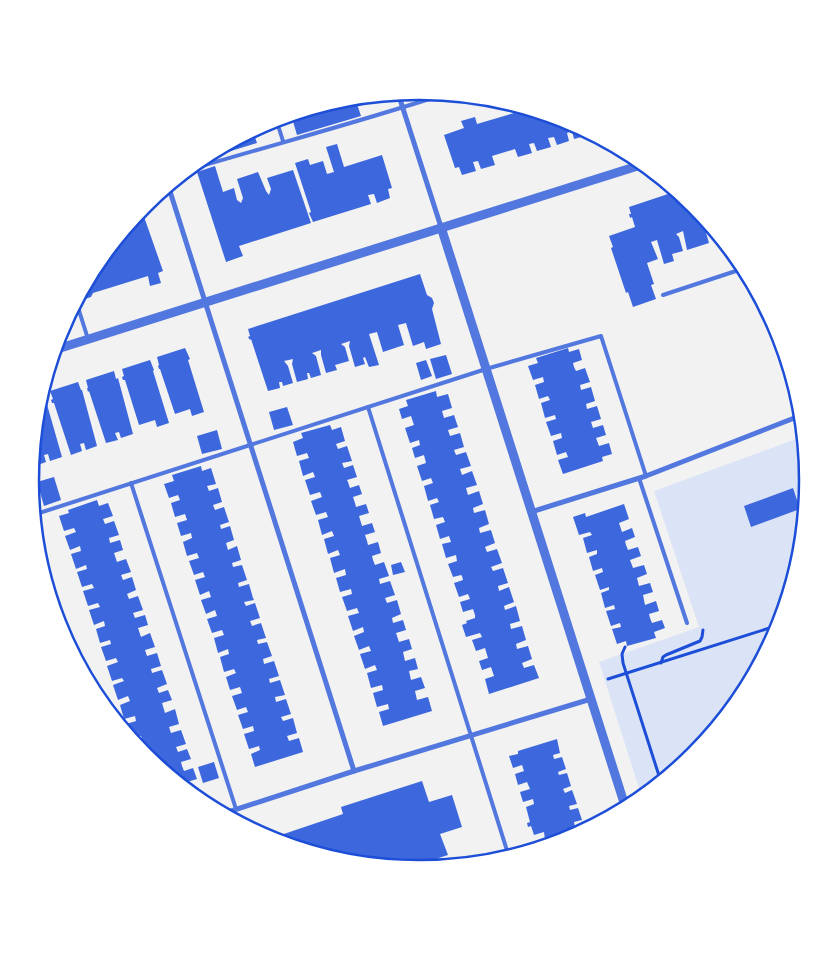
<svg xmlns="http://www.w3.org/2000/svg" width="838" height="960" font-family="'Varela Round',sans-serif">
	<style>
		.green { fill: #dbe4f7 }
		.building { fill: #3d67dc }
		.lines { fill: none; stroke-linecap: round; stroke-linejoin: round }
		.path { stroke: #1d4ed8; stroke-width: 3 }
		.service { stroke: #5277de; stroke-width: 4 }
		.minor { stroke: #5277de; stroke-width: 5 }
		.tertiary { stroke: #5277de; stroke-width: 9 }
		.rim { fill: none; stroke: #1d4ed8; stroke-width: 2.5 }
	</style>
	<rect width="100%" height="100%" fill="#f2f2f2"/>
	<path class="green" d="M804,436l4,44 -8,76 -22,73 -36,67 -48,59 -52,43 -43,-136 100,-35 -45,-136z"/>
	<g class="building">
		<path d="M343,98h8l-6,2 1,4 10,-3 5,15 -64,19 -5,-17 19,-6 -1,-3z"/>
		<path d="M519,106l49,15 20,10 1,4 -15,4 -2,-8 -5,2 2,8 -12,4 -3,-8 -6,1 3,9 -14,4 -3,-8 -5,1 3,9 -14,4 -3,-8 -23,7 3,9 -14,4 -3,-8 -5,1 3,9 -14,4 -3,-8 -4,1 -11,-33 20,-7 -3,-7 14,-4 2,7 44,-13z"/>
		<path d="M254,134l3,9 -52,16 -1,-3 33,-18z"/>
		<path d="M337,144l7,23 38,-12 10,33 -4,1 2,9 -13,5 -3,-9 -6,1 3,9 -58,18 -4,-9 2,-1 -16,-49 13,-4 2,6 13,-4 4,13 7,-2 -8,-25z"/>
		<path d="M215,166l8,26 11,-4 3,12 4,3 2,-5 -6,-19 21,-7 8,19 3,4 2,-6 -4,-11 26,-8 18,53 -72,23 4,10 -17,6 -29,-90z"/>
		<path d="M677,191l17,14 28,33 -9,3 -4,-18 -7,3 3,3 4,14 -22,7 -4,-19 -7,3 3,3 4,14 -11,3 2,7 -10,3 -7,-24 -6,2 7,17 -11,4 7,21 -3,1 5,14 -23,8 -5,-15 -2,1 -15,-45 2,-1 -4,-11 26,-9 -3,-10 -2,1 -1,-4h2l-2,-7z"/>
		<path d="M141,208l22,63 -5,2 3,10 -11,3 -2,-10 -55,17 -2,4 -6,2 -5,-2 -1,-2 17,-31 21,-26 4,5v-10z"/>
		<path d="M420,274l7,21 5,3 2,5 -2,6 9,35 -15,5 -2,-7 -11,4 -7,-23 -8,2 6,20 -21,7 -6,-20 -8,2 10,31 -10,2 -4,-10 -2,1 2,6 -10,3 -6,-21 1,-5 -9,3 4,3 4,14 -14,4 2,5 -11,3 -5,-18v-5l-9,3 4,3 5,19 -10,3 -2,-5h-2l1,6 -11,3 -5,-18 1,-5 -9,2 4,5 5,17 -10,3 -1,-4h-3l1,6 -12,3 -17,-52 -1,1 -2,-3 2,-1 -2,-7z"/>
		<path d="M185,348l5,11 -2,1 16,52 -12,4 -2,-7 -15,5 -15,-45h-1l-1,-3 1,-1 -2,-8z"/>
		<path d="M568,348l1,4 10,-3 3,11 -9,3 1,4 2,4 9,-3 5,14 -10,3 1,5 10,-3 4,14 -9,3 1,5 10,-3 4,13 -10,3 2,6 10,-3 3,10 -10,3 3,8 10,-3 3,11 -10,3 1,4 -40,13 -5,-14 10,-3 -2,-5 -9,3 -4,-14 9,-3 -1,-5 -10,3 -5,-14 10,-3 -1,-4 -10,3 -4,-15 9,-3 -2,-4 -9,3 -4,-14 9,-3 -1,-5 -10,3 -5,-14 10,-3 -2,-5z"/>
		<path d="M446,355l6,19 -16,5 -6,-20z"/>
		<path d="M150,360l4,10 -1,1 16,52 -12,4 -2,-7 -16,5 -14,-45h-2l-1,-3 2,-1 -2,-7z"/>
		<path d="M426,360l6,16 -11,4 -5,-17z"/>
		<path d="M114,371l2,8 2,-1 15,56 -12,4 -2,-6 -4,1 3,7 -12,3 -17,-52 -1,1 -1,-4h1l-2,-8z"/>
		<path d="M78,382l3,8h1l15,56 -11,4 -2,-7 -4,1 2,7 -11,4 -17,-52h-2l-1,-3 2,-1 -3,-8z"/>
		<path d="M436,391l1,6 11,-3 4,14 -10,3 2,7 10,-3 4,12 -10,3 2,6 10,-3 4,14 -10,3 2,5 10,-3 5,14 -11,3 2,6 10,-4 5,14 -11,3 2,7 11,-4 4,13 -10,4 1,5 11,-3 4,14 -10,4 1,5 11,-3 4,13 -10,4 2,5 10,-3 5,14 -11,4 2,4 10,-3 5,15 -10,3 1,5 10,-4 5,15 -10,4 1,4 11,-4 4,15 -10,3 1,5 11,-3 4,14 -10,4 1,5 11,-3 4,13 -10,4 2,5 10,-3 5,13 -50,16 -4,-15 9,-3 -3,-9 -9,3 -3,-9 9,-3 -3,-10 -9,3 -4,-11 10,-3 -2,-4 -14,4 -4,-12 5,-2 -1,-2 9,-3v-3l-2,-6 -10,3 -3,-10 10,-3 -2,-5 -9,3 -5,-14 9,-3 -1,-4 -1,-1 -8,2 -5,-13 9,-3 -1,-6 -10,3 -4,-14 9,-2 -2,-6 -9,3 -4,-14 9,-3 -2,-5 -9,2 -4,-14 9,-3 -2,-4 -9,3 -4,-15 9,-3 -2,-5 -9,3 -5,-15 9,-3 -2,-8 -9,3 -3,-10 8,-3 -1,-5 -9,3 -5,-15 9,-3 -3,-9 -9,3 -3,-10 9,-3 -2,-6z"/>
		<path d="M43,393l2,8h1l16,56 -12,4 -2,-7 -4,1 2,7 -11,4 1,3 -5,1 7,-66 2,-10z"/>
		<path d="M287,407l6,18 -19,5 -5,-18z"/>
		<path d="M330,425l2,5 9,-3 4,14 -9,3 2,5 9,-3 5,15 -10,2 2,5 9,-3 4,12 -10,3 1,2 2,6 9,-3 3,9 -9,3 2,6 1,4 10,-3 3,9 -10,3 3,10 10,-3 3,9 -10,3 2,6 1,4 10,-3 3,11 -9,3 1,4 2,5 9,-3 5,14 -10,3 1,5 10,-3 5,14 -10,3 2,5 10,-3 4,14 -9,4 1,5 10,-3 3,10 -10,3 3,9 10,-3 3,10 -9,3 2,9 10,-3 3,11 -9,2 2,9 10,-3 4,11 -10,3 2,9 11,-3 4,14 -49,15 -4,-14 10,-3 -1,-5 -11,3 -4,-14 10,-3 -1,-5 -11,3 -4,-15 10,-3 -2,-5 -10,4 -5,-15 11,-3 -2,-5 -10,4 -5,-14 10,-4 -1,-5 -10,4 -5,-15 11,-3 -2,-5 -10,3 -5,-14 10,-3 -1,-5 -11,3 -4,-14 10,-3 -1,-6 -11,4 -4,-15 10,-3 -2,-5 -10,4 -4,-15 10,-3 -2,-5 -10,4 -4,-15 10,-3 -2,-5 -10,3 -5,-14 11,-4 -2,-5 -10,3 -5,-15 10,-3 -2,-5 -10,4 -4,-15 10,-3 -2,-5 -10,3 -4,-14 10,-4 -2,-5z"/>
		<path d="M217,430l5,19 -20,5 -5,-18z"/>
		<path d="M201,466l1,5 9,-3 5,16 -9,2 2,5 9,-3 4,14 -9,3 2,5 9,-3 5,15 -9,3 1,4 9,-3 4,14 -8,3 2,7 9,-4 4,14 -9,3 1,4 9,-2 5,15 -9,3 1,4 10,-3 4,14 1,2 -10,2 2,4 9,-3 5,15 -10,3 2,5 9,-3 5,15 -9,2 1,4 9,-2 5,14 -9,3 1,5 10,-3 5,15 -10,3 1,4 10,-3 5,15 -10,2 1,5 10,-3 5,15 -10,3 2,4 10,-3 4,15 -10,3 2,5 10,-3 4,14 -48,15 -4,-13 9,-4 -1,-4 -10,3 -5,-15 10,-3 -1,-5 -10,3 -5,-14 10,-3 -2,-5 -9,3 -5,-14 10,-3 -2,-6 -10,3 -4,-13 10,-4 -2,-4 -10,3 -4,-15 9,-3 -1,-5 -10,4 -4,-15 10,-3 -2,-5 -10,3 -5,-14 10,-3 -2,-6 -9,4 -5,-14 10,-3 -2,-6 -9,4 -5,-15 10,-3 -2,-5 -9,3 -5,-14 10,-3 -2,-5 -10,3 -4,-14 9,-4 -1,-5 -10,3 -4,-13 10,-3 -2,-6 -10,3 -4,-14 9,-3 -2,-5 -9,3 -5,-14 10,-3 -2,-6z"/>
		<path d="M54,477l7,23 -17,6 -7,-24z"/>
		<path d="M793,488l7,21 -49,18 -7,-21z"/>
		<path d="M97,500l2,6 9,-3 5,13 -10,3 2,5 9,-3 5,14 -10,3 1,5 10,-3 3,10 -9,3 3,9 9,-3 5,13 -10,3 2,5 9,-3 4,13 -9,4 2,5 9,-3 5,14 -10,3 2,5 10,-3 3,10 -10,3 3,9 9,-4 5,14 -10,3 2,6 10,-3 4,13 -10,3 1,4 10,-3 5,14 -10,4 2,5 9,-3 4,10 -10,3 3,10 10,-4 4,15 -10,3 2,6 10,-3 5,14 -10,3 2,5 9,-3 4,10 -10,3 1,4 2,5 9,-3 4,11 -10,3 2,3 -6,2 -35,-28 -1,-4h-3l-10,-12 9,-2 -2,-5 -10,3 -5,-15 10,-3 -1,-5 -11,3 -4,-14 10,-4 -2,-5 -10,4 -5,-15 11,-4 -2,-3 -10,3 -5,-15 11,-4 -2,-4 -10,3 -5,-14 10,-3 -1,-4 -10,3 -4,-14 9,-3 -1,-5 -10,4 -5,-15 11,-3 -2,-4 -10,3 -5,-15 11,-3 -2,-4 -10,3 -5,-15 10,-3 -1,-4 -10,4 -5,-15 10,-3 -1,-5 -10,4 -5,-14 11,-4 -2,-4 -10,3 -5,-15 10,-3 -1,-3z"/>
		<path d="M624,504l5,15 -10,4 3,9 10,-4 3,9 -10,4 1,4 2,5 10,-3 3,9 -11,4 3,8 11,-3 3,9 -10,4 2,8 11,-3 3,9 -10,3 2,10 11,-4 3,10 -10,3 1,4 2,5 10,-3 3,8 -11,4 2,6 -29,8 -1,-5 -9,3 -5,-15 9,-2 -1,-4 -9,3 -5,-15 9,-2 -1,-4 -9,3 -4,-15 8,-3v-3l-9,3 -5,-15 8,-3 -1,-4 -9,3 -4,-14 8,-3v-4l-10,3 -4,-15 9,-3 -2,-3 -11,3 -6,-18 12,-4 1,4z"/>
		<path d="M401,562l4,10 -12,3 -2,-10z"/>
		<path d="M557,739l3,14 -7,2 1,4 8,-2 4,12 -8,3 1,3 8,-2 4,13 -8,3 2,4 7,-3 5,14 -8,2 1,4 8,-2 4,12 -8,2 1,5 8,-3 2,6 -17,9 -30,9 -1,-5 8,-3 -1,-8 -10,3 -3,-9 -3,1 -1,-4 3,-1 -4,-15 8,-3 -1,-5 -10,3 -3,-10 10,-3 -3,-7 -9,3 -3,-11 9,-3 -2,-6 -9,3 -4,-12 9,-2v-3z"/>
		<path d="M214,762l5,16 -16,5 -5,-16z"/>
		<path d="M422,781l7,21 23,-7 10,32 -22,7 8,21 -40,13 -65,-7 -74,-22 74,-25 -2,-7z"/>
	</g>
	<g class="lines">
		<g class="path">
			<path d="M625,647l-3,7 1,9 38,119"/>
			<path d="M661,663l2,-6 3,-2 34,-14 2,-4 1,-7"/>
			<path d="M608,679l171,-54"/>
		</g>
		<g class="service">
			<path d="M276,119l7,22"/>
			<path d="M185,171c87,-26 174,-49 260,-77"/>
			<path d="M663,295l82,-27"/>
			<path d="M76,301l12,38"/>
			<path d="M368,407l141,450"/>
			<path d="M639,478l48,145"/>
			<path d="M131,483l105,326"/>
			<path d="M33,515l453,-146 115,-33 45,140"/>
			<path d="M483,863l25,-8"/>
		</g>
		<g class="minor">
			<path d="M398,93l43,134"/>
			<path d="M168,185l186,586"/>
			<path d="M531,512l115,-36 156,-61"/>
			<path d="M222,814l132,-43 237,-72"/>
		</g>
		<g class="tertiary">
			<path d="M441,227l185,582"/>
			<path d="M54,350l590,-186"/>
		</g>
	</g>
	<path d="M0 0H838V960H0ZM39 480a380 380 0 1 1 760 0a380 380 0 1 1-760 0Z" fill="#fff" fill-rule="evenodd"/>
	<path class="rim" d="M39 480a380 380 0 1 1 760 0a380 380 0 1 1-760 0Z"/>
</svg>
